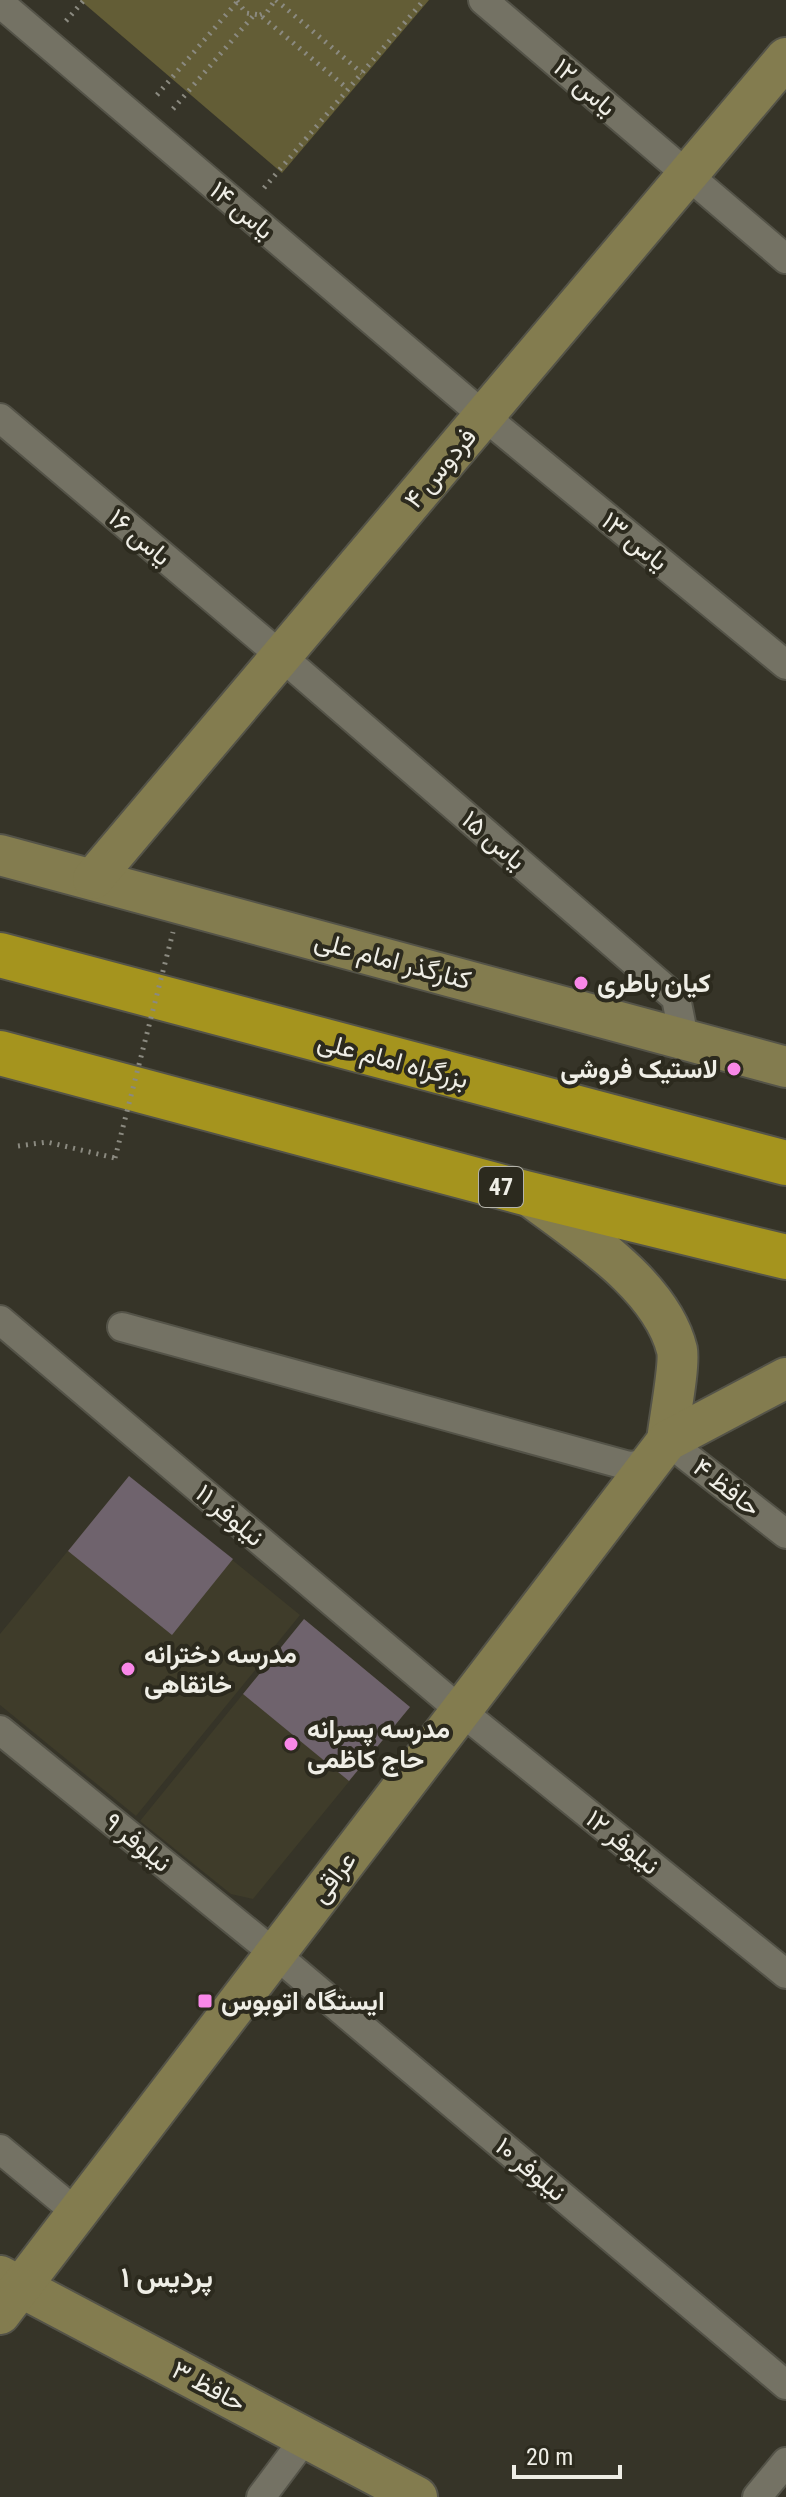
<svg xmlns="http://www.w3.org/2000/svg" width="786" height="2497" font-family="'Roboto Condensed',Vazirmatn,sans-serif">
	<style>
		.built { fill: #3f3c2a }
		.green { fill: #635d36 }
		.building { fill: #6f636d }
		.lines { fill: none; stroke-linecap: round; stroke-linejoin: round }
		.street-casing { stroke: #545348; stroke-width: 32 }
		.secondary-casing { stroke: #545348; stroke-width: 44 }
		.highway-casing { stroke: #545348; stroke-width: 48 }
		.path { stroke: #8b8a80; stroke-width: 5; stroke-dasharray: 2 6; stroke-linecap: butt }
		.street { stroke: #747264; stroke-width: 28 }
		.secondary { stroke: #837c4f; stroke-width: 40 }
		.highway { stroke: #a5941e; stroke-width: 44 }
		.path-bridge { stroke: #8b8a80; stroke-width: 5; stroke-dasharray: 2 6; stroke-linecap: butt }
		.poi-dot { fill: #f987e8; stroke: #2c2a1e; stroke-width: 3 }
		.labels { text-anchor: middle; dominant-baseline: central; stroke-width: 8; stroke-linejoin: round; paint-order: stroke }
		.shield { fill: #2c2a1e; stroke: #b4b3aa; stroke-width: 2 }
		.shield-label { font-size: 24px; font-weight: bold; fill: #efeee6 }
		.street-label { font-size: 26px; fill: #efeee6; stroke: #2c2a1e }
		.poi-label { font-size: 26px; font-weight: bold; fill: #efeee6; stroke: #2c2a1e; text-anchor: start }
		.neighbourhood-label { font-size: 28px; font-weight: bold; fill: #efeee6; stroke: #2c2a1e }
	</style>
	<rect width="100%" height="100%" fill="#363428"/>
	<g class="built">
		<path d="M129,1476l171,139 -164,201 -136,-111v-71z"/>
		<path d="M304,1619l106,88 -157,192 -22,-5 -91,-73z"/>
	</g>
	<path class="green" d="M80,0h349l-147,173z"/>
	<g class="building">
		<path d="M129,1476l104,83 -61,76 -104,-84z"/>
		<path d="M304,1619l106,88 -61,74 -106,-87z"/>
	</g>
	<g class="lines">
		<defs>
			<g id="street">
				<path d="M483,0l303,259"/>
				<path d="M0,3l484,413 302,249"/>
				<path d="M0,418l281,238 395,342 8,40"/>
				<path d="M0,1320l461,391 325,263"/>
				<path d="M122,1327l507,139 22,-3"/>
				<path d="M667,1441l119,93"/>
				<path d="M0,1730l275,224 511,431"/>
				<path d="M0,2149l77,64"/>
				<path d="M261,2497l45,-60"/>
				<path d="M757,2497l29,-35"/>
			</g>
			<g id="secondary">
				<path d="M0,855l786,212"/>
				<path d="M93,879l693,-821"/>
				<path d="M527,1194c51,39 134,90 150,156 3,15 -8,72 -10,91"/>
				<path d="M0,2276l417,221"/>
				<path d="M0,2314l667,-873 119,-63"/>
			</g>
			<g id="highway">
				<path d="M0,955l786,208"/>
				<path d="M0,1053l525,140 261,64"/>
			</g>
		</defs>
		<use href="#street" class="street-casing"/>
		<use href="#secondary" class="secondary-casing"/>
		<use href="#highway" class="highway-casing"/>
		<g class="path">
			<path d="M276,0l86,73"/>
			<path d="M237,1l9,12 14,2 88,74"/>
			<path d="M260,15l7,-3 8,-12"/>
			<path d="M66,21l18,-21"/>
			<path d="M157,95l80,-93"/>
			<path d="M173,109l80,-93"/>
			<path d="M264,188l160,-188"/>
			<path d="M18,1146l29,-4 68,16"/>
		</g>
		<use href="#street" class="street"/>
		<use href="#secondary" class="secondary"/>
		<use href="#highway" class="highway"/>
		<path class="path-bridge" d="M115,1158l58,-226"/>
	</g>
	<g class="poi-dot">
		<circle cx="581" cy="983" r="8"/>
		<circle cx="734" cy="1069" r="8"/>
		<circle cx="128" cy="1669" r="8"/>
		<circle cx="291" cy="1744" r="8"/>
		<rect x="197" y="1993" width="16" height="16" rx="4"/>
	</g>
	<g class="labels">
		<rect class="shield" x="479" y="1167" width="44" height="40" rx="6"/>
		<g class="shield-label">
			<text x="501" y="1187">47</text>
		</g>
		<g class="street-label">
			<text transform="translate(585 87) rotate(41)">یاس ۱۲</text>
			<text transform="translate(242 210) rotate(40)">یاس ۱۴</text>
			<text transform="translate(440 468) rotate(-50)">فردوس ۴</text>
			<text transform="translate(140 537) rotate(40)">یاس ۱۶</text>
			<text transform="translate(635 541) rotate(39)">یاس ۱۳</text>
			<text transform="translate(494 840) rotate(41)">یاس ۱۵</text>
			<text transform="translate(393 960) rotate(15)">کنارگذر امام علی</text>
			<text transform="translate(393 1060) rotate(15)">بزرگراه امام علی</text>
			<text transform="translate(727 1487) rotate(38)">حافظ ۴</text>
			<text transform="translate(230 1515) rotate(40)">نیلوفر ۱۱</text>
			<text transform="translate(138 1842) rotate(39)">نیلوفر ۹</text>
			<text transform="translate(623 1842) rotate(39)">نیلوفر ۱۲</text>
			<text transform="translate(333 1877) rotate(-53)">عراقی</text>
			<text transform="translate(531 2169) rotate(40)">نیلوفر ۱۰</text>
			<text transform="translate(209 2386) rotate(28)">حافظ ۳</text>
		</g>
		<g class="poi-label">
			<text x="597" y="983">کیان باطری</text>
			<text x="718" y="1069" text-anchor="end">لاستیک فروشی</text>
			<text x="144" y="1654">مدرسه دخترانه<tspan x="144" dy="30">خانقاهی</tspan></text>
			<text x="307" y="1729">مدرسه پسرانه<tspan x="307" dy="30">حاج کاظمی</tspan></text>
			<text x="221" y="2001">ایستگاه اتوبوس</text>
		</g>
		<g class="neighbourhood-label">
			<text x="167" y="2277">پردیس ۱</text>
		</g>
	</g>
	<path d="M514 2465v12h106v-12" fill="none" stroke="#efeee6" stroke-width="4"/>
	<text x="526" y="2465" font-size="24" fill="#efeee6" stroke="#2c2a1e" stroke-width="6" paint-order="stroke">20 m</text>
</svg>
